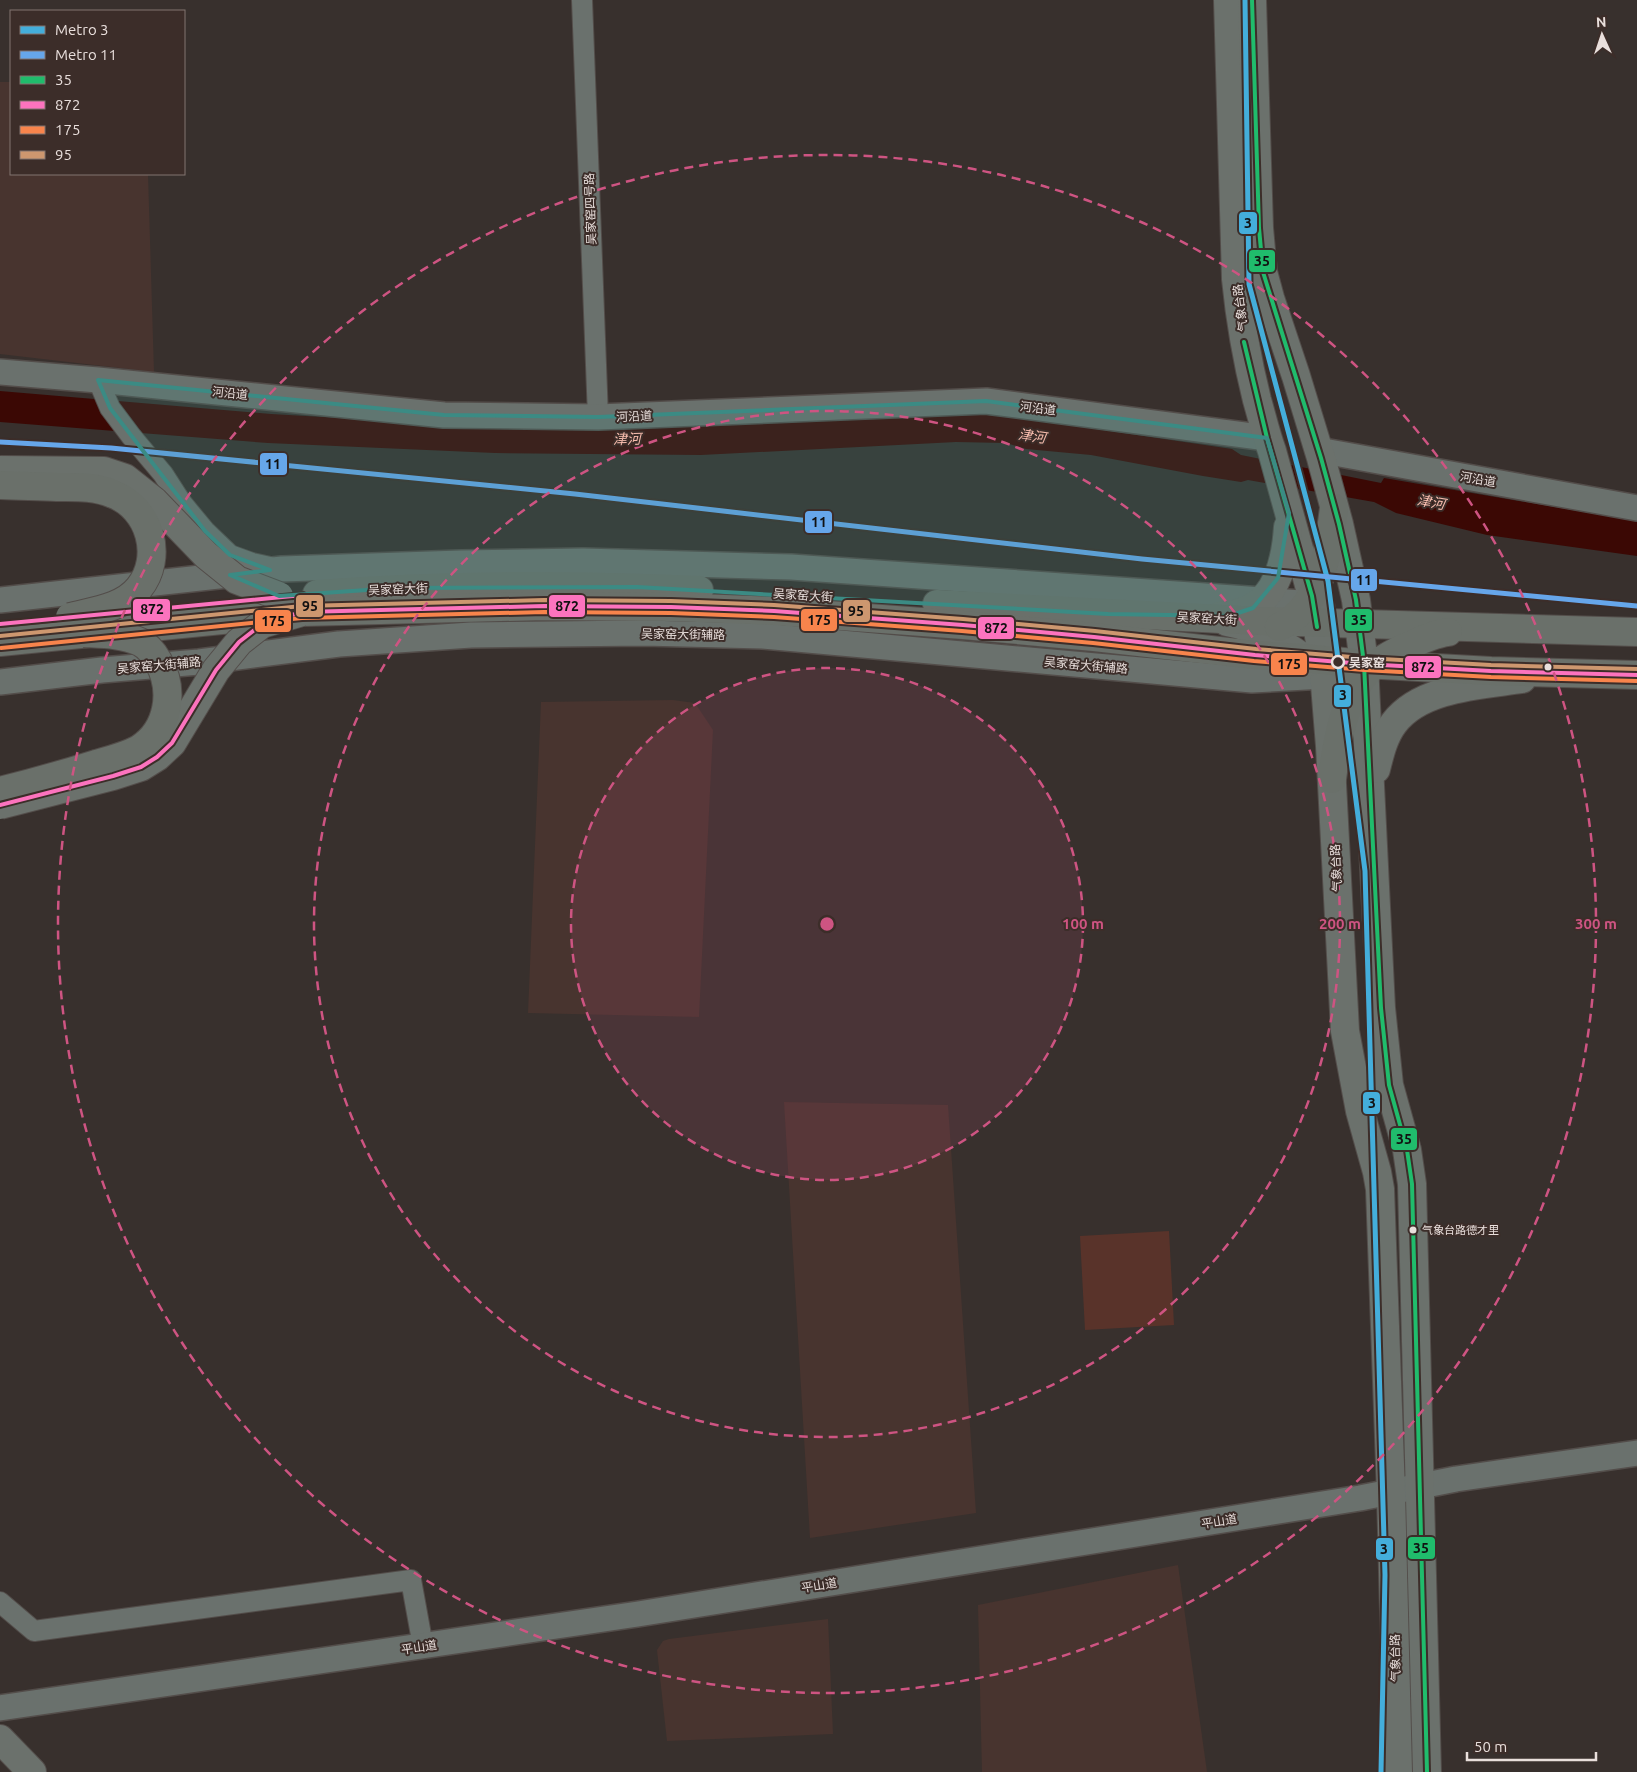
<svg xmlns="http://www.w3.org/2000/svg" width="1637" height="1772" font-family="Ubuntu,'Noto Sans SC',sans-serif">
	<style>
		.built { fill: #48342f }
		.park { fill: #59332a }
		.water { fill: #3b0804 }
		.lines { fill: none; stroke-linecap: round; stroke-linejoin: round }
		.minor-casing { stroke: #534d4a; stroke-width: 22 }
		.tertiary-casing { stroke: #534d4a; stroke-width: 28 }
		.primary-casing { stroke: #534d4a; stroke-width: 30 }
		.trunk-casing { stroke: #534d4a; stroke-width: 30 }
		.minor { stroke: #6a716d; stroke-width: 20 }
		.tertiary { stroke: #6a716d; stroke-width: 25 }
		.primary { stroke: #6b716c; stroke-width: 28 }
		.trunk { stroke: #6a706a; stroke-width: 28 }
		.primary-bridge-casing { stroke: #534d4a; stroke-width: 30; stroke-linecap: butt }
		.trunk-bridge-casing { stroke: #534d4a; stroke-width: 30; stroke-linecap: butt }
		.primary-bridge { stroke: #6b716c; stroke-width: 28 }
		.trunk-bridge { stroke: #6a706a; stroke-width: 28 }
		.bus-1-casing { stroke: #3c2d29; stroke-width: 8 }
		.bus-2-casing { stroke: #3c2d29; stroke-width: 8 }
		.bus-3-casing { stroke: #3c2d29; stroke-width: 8 }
		.bus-4-casing { stroke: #3c2d29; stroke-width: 8 }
		.bus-1 { stroke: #20bc6c; stroke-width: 4 }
		.bus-2 { stroke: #fc73be; stroke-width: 4 }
		.bus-3 { stroke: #f8844c; stroke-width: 4 }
		.bus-4 { stroke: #cd976f; stroke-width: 4 }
		.metro-1-casing { stroke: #3c2d29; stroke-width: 9 }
		.metro-2-casing { stroke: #3c2d29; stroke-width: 9 }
		.metro-1 { stroke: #44aedb; stroke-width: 5 }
		.metro-2 { stroke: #66a6ea; stroke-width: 5 }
		.marked { fill: #3b8b84; fill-opacity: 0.2; stroke: #3b8b84; stroke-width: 4; stroke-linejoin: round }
		.ring { fill: none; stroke: #ce5482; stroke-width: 2.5; stroke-dasharray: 9 6 }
		.stop-dot { fill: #3c2d29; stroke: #e9dfdc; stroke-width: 2.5 }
		.bus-dot { fill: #e9dfdc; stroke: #3c2d29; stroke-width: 2 }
		.labels { text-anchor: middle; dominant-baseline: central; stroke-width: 4; stroke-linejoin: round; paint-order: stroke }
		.bus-label { font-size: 11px; fill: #e9dfdc; stroke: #3c2d29; text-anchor: start }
		.street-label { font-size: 12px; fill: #e9dfdc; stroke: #3c2d29 }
		.stop-label { font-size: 12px; font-weight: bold; fill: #e9dfdc; stroke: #3c2d29; text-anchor: start }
		.water-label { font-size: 14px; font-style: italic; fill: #f7bdae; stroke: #3c2d29 }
		.centre { fill: #ce5482; stroke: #3c2d29; stroke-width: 2.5 }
		.ring-label { font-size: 15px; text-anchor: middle; font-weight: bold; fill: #ce5482; stroke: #3c2d29; stroke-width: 4; stroke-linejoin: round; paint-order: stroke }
		.line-badge { stroke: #3c2d29; stroke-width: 2 }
		.pale-badge-label { font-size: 14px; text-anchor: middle; font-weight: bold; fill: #111 }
	</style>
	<rect width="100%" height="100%" fill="#38302d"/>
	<g class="built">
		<path d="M0,82h11v92h137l6,198 -154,-18z"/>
		<path d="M673,700l22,3 18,27 -14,287 -171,-4 13,-311z"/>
		<path d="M784,1102l164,3 28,408 -166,25z"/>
		<path d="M1178,1565l29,207h-225l-4,-167z"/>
		<path d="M828,1619l5,115 -166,7 -10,-91 6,-9 6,-2z"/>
	</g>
	<path class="park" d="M1169,1231l5,94 -89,5 -5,-94z"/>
	<path class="water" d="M0,391l271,23 224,13 479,-13 41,3 217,32 9,6 140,28 3,-5 253,43v35l-150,-21 -91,-22 -22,-11 -126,-22 -7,2 -38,-6 -112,-21 -65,-6 -20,-6 -50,-1 -255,13 -206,-2 -227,-10 -268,-21z"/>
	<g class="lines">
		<defs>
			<g id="minor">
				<path d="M582,0l16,417"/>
				<path d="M98,380l12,28 21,28 32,38 18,28 24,29 25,24 22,8 18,4"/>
				<path d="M0,1602l34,29 377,-51 12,66"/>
			</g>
			<g id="tertiary">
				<path d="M0,372l98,8 346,35 154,2 388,-16 281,37"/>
				<path d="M1318,450l319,58"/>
				<path d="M0,600l282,-31 179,-6 122,-2 208,6 471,33 51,4 9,4"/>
				<path d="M0,682l102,-12 97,-8 140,-18 132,-9 173,-2 119,3 489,44 73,-4 19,-6"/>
				<path d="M0,1708l638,-94 722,-116 96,-19 181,-26"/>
			</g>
			<g id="primary">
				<path d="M1228,0l8,279c4,41 11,81 21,121 5,17 9,35 15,51l40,145 11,64 7,86 15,285 15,80 17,61 3,17 11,303 7,280"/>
				<path d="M1252,0l7,228 4,44 7,26 26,78 25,82 18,66 17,76 8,64 17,344 8,77 18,65 5,34 15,588"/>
				<path d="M1219,616c52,-2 66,-43 69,-89"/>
				<path d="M1227,622c29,5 60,23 82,40"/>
				<path d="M1376,769c4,-16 8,-33 18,-46 27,-36 88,-38 128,-44"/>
				<path d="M0,1739l32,33"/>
			</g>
			<g id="trunk">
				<path d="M317,594c127,-9 255,-10 382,-4"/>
				<path d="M937,604l322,17 378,11"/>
				<path d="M1279,627c42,-19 50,-78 55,-119"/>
				<path d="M0,642l302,-30 242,-6 127,1 103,4 189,14 131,12 161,18 48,3 61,6 127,7 146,4"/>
				<path d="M1332,779c4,-32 12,-81 34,-106 11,-12 27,-20 42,-27 13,-6 26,-12 40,-14"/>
			</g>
		</defs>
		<use href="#minor" class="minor-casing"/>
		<use href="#tertiary" class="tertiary-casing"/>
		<use href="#primary" class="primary-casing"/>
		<use href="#trunk" class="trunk-casing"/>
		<use href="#minor" class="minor"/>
		<use href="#tertiary" class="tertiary"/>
		<use href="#primary" class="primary"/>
		<use href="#trunk" class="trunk"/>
		<defs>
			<g id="primary-bridge">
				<path d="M0,470l104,1 21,7 29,23 52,54 31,25 42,16"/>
				<path d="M0,805l113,-29 28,-9 16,-10 15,-14 44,-73 23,-28 23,-18 40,-12"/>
			</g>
			<g id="trunk-bridge">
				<path d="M0,485c19,1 38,1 57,2 19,0 38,-1 56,7 37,14 51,63 26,94 -16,20 -45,23 -69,29"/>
				<path d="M0,791c32,-8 64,-17 96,-27 14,-4 30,-8 43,-15 30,-19 36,-59 19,-88 -4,-7 -10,-15 -18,-19 -17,-8 -38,-8 -56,-9"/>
			</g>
		</defs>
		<use href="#primary-bridge" class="primary-bridge-casing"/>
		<use href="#trunk-bridge" class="trunk-bridge-casing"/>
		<use href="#primary-bridge" class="primary-bridge"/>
		<use href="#trunk-bridge" class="trunk-bridge"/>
		<defs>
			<g id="bus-1">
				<path d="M1252,0l7,228 4,44 58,186 18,66 17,76 8,64 17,344 8,77 18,65 5,34 15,588"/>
				<path d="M1244,342l23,96 45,158 5,31"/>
			</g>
			<g id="bus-2">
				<path d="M0,624l303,-29"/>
				<path d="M0,805l113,-29 28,-9 16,-10 15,-14 44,-73 23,-28 23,-18 40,-12 242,-6 127,1 103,4 189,14 131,12 161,18 109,9 127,7 146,4"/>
			</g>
			<path id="bus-3" d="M1,648l301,-30 242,-6 127,1 103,4 188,14 131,12 161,18 110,9 127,7 146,4"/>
			<path id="bus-4" d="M0,636l302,-30 242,-6 127,1 103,4 189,14 132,12 161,18 108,9 127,7 146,4"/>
		</defs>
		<use href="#bus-1" class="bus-1-casing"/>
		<use href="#bus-2" class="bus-2-casing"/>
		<use href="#bus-3" class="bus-3-casing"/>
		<use href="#bus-4" class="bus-4-casing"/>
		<use href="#bus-1" class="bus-1"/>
		<use href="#bus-2" class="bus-2"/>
		<use href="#bus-3" class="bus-3"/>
		<use href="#bus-4" class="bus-4"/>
		<defs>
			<path id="metro-1" d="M1245,0l4,284 79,297 37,290 20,704 -4,197"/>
			<path id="metro-2" d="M0,442l111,6 464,46 567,65 495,47"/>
		</defs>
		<use href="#metro-1" class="metro-1-casing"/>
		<use href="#metro-2" class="metro-2-casing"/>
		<use href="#metro-1" class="metro-1"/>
		<use href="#metro-2" class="metro-2"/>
	</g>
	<path class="marked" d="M98,380l346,35 154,2 388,-16 281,37 22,75 -11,65 -25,30 -24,8 -121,-2 -471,-27 -241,1 -117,8 -49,-21 40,-5 -40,-15 -25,-24 -95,-123z"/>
	<circle cx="827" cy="924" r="256" fill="#ce5482" fill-opacity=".12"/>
	<g class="ring">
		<circle cx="827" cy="924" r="256"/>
		<circle cx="827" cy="924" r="513"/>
		<circle cx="827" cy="924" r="769"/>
	</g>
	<circle class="stop-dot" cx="1338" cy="662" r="6"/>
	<g class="bus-dot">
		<circle cx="1548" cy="667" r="4.5"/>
		<circle cx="1413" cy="1230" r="4.5"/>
	</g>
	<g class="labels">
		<g class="bus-label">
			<text x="1422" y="1230">气象台路德才里</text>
		</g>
		<g class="street-label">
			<text transform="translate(590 209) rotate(-92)">吴家窑四号路</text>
			<text transform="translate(1240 308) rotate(-97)">气象台路</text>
			<text transform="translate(230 393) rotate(6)">河沿道</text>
			<text transform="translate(1038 408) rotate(7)">河沿道</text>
			<text transform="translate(634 416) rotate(-2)">河沿道</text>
			<text transform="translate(1478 479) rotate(10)">河沿道</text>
			<text transform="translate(398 589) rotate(-2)">吴家窑大街</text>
			<text transform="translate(803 595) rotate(4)">吴家窑大街</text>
			<text transform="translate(1207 618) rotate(3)">吴家窑大街</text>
			<text transform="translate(683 634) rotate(1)">吴家窑大街辅路</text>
			<text transform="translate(159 665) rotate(-5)">吴家窑大街辅路</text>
			<text transform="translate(1086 665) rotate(5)">吴家窑大街辅路</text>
			<text transform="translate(1336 868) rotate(-93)">气象台路</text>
			<text transform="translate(1219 1521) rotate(-9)">平山道</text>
			<text transform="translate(819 1585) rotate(-9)">平山道</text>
			<text transform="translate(419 1647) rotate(-8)">平山道</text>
			<text transform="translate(1395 1658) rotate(-91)">气象台路</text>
		</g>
		<g class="stop-label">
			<text x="1349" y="662">吴家窑</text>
		</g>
		<g class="water-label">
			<text transform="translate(1032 436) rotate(8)">津河</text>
			<text transform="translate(627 439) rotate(-1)">津河</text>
			<text transform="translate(1431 502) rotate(10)">津河</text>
		</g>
	</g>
	<circle cx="827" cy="924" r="8" class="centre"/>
	<g class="ring-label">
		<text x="1083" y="929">100 m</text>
		<text x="1340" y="929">200 m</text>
		<text x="1596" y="929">300 m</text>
	</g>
	<g class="line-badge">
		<rect x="1238" y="211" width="20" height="24" rx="5" fill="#44aedb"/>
		<rect x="1248" y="249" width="28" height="24" rx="5" fill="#20bc6c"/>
		<rect x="259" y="452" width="29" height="24" rx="5" fill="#66a6ea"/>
		<rect x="804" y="510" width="29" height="24" rx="5" fill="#66a6ea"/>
		<rect x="1350" y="568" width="28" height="24" rx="5" fill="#66a6ea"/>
		<rect x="295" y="594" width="29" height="24" rx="5" fill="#cd976f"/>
		<rect x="548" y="594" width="38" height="24" rx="5" fill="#fc73be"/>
		<rect x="132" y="598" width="39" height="24" rx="5" fill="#fc73be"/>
		<rect x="842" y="599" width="29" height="24" rx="5" fill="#cd976f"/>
		<rect x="1344" y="608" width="29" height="24" rx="5" fill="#20bc6c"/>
		<rect x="800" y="608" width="38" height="24" rx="5" fill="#f8844c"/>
		<rect x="254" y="609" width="38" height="24" rx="5" fill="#f8844c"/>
		<rect x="977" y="616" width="38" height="24" rx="5" fill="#fc73be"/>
		<rect x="1270" y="652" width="38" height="24" rx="5" fill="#f8844c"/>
		<rect x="1404" y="655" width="38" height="24" rx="5" fill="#fc73be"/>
		<rect x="1333" y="684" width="19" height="24" rx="5" fill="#44aedb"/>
		<rect x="1362" y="1091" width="19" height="24" rx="5" fill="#44aedb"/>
		<rect x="1390" y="1127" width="28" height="24" rx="5" fill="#20bc6c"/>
		<rect x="1407" y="1536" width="29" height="24" rx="5" fill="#20bc6c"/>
		<rect x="1375" y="1537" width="19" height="24" rx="5" fill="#44aedb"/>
	</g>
	<g class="pale-badge-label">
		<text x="1248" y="228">3</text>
		<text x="1262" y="266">35</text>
		<text x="273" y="469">11</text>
		<text x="819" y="527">11</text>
		<text x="1364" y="585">11</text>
		<text x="310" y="611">95</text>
		<text x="567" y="611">872</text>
		<text x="152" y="614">872</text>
		<text x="856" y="616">95</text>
		<text x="1359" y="625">35</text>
		<text x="819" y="625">175</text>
		<text x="273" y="626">175</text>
		<text x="996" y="633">872</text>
		<text x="1289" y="669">175</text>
		<text x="1423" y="672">872</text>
		<text x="1343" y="700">3</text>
		<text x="1372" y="1108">3</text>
		<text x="1404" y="1144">35</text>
		<text x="1421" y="1553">35</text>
		<text x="1384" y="1554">3</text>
	</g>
	<rect x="10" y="10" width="175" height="165" fill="#3c2d29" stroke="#817471"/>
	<rect x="20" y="26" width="25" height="8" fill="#44aedb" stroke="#817471"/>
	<text x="55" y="35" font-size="15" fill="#e9dfdc">Metro 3</text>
	<rect x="20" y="51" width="25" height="8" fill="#66a6ea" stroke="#817471"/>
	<text x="55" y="60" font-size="15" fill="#e9dfdc">Metro 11</text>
	<rect x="20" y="76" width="25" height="8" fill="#20bc6c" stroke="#817471"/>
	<text x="55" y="85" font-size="15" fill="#e9dfdc">35</text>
	<rect x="20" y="101" width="25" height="8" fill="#fc73be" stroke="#817471"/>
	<text x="55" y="110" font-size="15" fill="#e9dfdc">872</text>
	<rect x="20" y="126" width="25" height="8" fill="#f8844c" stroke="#817471"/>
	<text x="55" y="135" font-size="15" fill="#e9dfdc">175</text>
	<rect x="20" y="151" width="25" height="8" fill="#cd976f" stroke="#817471"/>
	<text x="55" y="160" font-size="15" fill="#e9dfdc">95</text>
	<g transform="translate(1602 35) rotate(357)" stroke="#3c2d29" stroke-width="4" paint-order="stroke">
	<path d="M0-4L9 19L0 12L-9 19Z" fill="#e9dfdc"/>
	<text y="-8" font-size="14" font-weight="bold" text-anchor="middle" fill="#e9dfdc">N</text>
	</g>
	<path d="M1467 1752v8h129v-8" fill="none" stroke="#e9dfdc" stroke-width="2.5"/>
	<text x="1474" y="1752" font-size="15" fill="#e9dfdc" stroke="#3c2d29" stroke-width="4" paint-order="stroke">50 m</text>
</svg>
